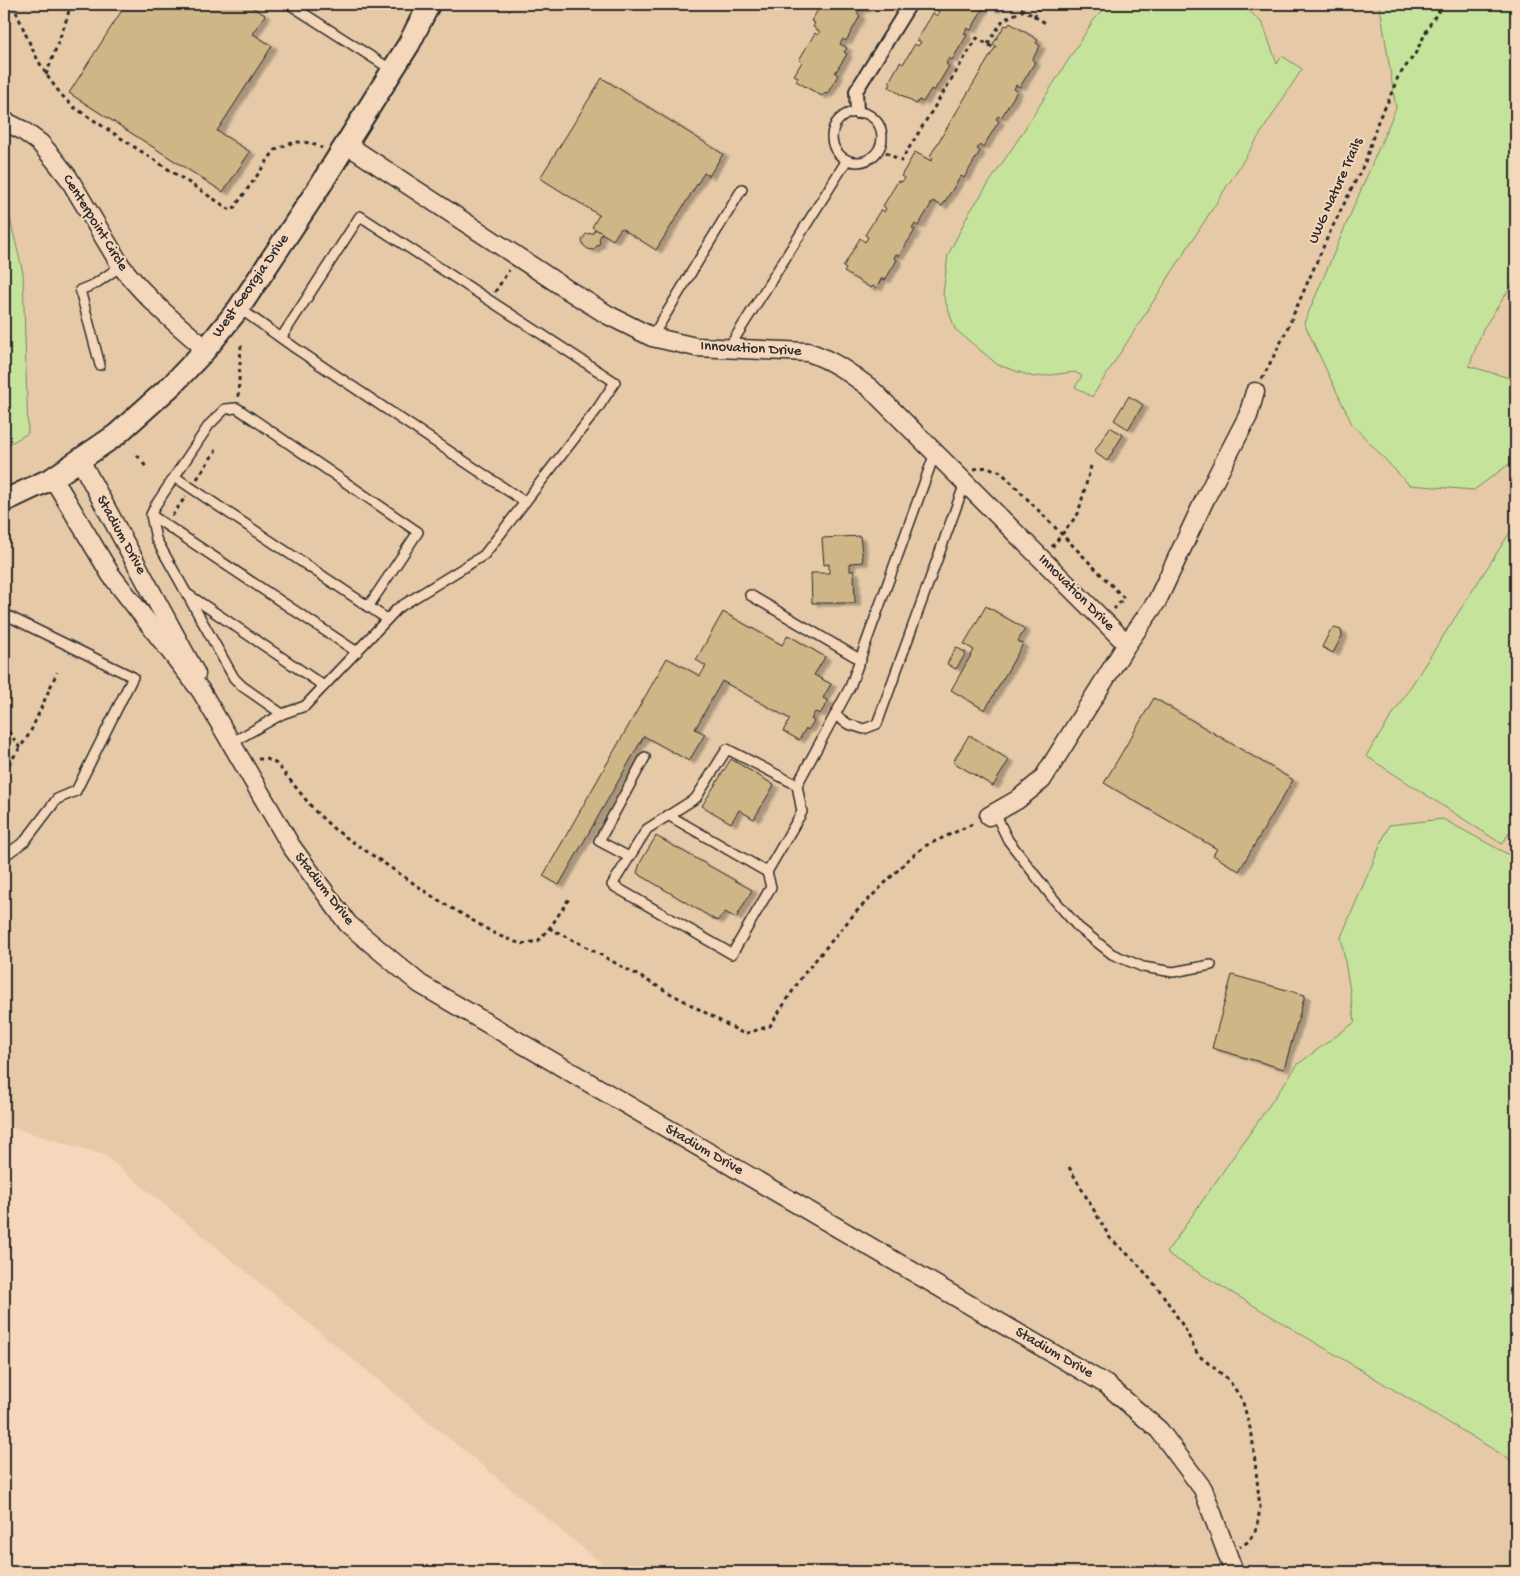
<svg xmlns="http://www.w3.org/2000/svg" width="1520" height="1576" font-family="'Gochi Hand',sans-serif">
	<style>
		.built { fill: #e6caa8 }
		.green { fill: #c6e39b; stroke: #788763 }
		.building { fill: #cfb686; stroke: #2b2b2b; filter: url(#shadow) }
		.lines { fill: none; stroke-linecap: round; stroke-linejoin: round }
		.service-casing { stroke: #2b2b2b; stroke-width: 12 }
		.pedestrian-casing { stroke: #2b2b2b; stroke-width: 16 }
		.minor-casing { stroke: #2b2b2b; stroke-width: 21 }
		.tertiary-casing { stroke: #2b2b2b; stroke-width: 25 }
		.path { stroke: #2b2b2b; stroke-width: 3; stroke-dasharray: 4 4; stroke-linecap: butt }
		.service { stroke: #f5d7bb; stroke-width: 9 }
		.pedestrian { stroke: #f5d7bb; stroke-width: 12 }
		.minor { stroke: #f5d7bb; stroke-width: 18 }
		.tertiary { stroke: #f5d7bb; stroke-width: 21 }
		.labels { text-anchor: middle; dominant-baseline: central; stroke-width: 4; stroke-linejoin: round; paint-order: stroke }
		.street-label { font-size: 15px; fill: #2b2b2b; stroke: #f5d7bb }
	</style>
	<defs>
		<filter id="shadow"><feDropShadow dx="5.5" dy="3" stdDeviation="1" flood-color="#0004"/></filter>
	</defs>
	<rect width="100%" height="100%" fill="#f5d7bb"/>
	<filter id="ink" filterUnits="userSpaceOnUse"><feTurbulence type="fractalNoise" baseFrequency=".02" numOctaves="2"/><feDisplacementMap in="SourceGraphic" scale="10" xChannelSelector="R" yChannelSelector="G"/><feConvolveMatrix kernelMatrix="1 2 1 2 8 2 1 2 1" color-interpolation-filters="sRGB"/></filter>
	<g filter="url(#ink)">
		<path class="built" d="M4,4h1512v1568h-904l-508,-417 -100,-30z"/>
		<g class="green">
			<path d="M1109,4h133l21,20 14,40 5,-8 20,13 -210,328 -17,-10 7,-11 -7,-4 -41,5 -36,-12 -43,-36 -12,-35 5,-39 21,-42 50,-75 74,-117z"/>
			<path d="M1378,4h138v275l-33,50 -14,37 47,14v79l-42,31 -65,-5 -57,-61 -48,-101 92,-215 -15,-95z"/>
			<path d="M4,194l19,79 5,160 -24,14z"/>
			<path d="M1516,523v299l-14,22 -136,-88z"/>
			<path d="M1443,819l68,37 5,-7v614l-350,-210 132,-189 57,-42 -14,-85 48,-112z"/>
		</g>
		<g class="building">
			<path d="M126,4h121l18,11 -12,19 19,12 -55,85 33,21 -27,40 -154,-99z"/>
			<path d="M822,4h46l-4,6 -3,-2 -4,6 3,2 -14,25 -3,-2 -3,5 7,4 -3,4 3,2 -12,19 3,2 -11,19 -3,-1 -2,3 -26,-15 2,-4 -4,-2 8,-13 -3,-2 16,-27 3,2 2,-3 -7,-5 2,-4 -4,-2z"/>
			<path d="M939,4h59l-4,6 -9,-5 -14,25 -4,-2 -3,6 3,1 -15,25 -3,-2 -3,6 3,2 -15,25 -3,-2 -8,13 -4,-2 -3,4 -27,-17 2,-4 -2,-1 11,-20 3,2 12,-20 3,2 3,-4 -4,-2 16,-27 4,3 2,-5 -3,-2z"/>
			<path d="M1010,23l28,17 -2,3 4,3 -8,14 3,2 -15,25 -4,-2 -2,4 3,2 -16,27 -3,-2 -2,3 3,2 -16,26 -3,-2 -3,4 3,2 -16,27 -3,-2 -19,30 -9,-5 -15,25 -3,-2 -3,5 3,1 -16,26 -3,-2 -2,4 3,2 -12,20 -3,-2 -6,10 -3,-2 -2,2 -27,-16 2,-3 -3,-2 17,-29 5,4 3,-5 -3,-2 16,-26 3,3 2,-4 -3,-2 15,-25 4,1 2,-4 -3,-2 14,-24 16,9 2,-3 -3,-2 66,-110 -3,-2 12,-19 3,1z"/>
			<path d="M602,78l121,76 -14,22 -5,-3 -48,77 -35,-22 -8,12 -18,-11 -3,-2 7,-12 -59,-37z"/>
			<path d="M595,229l7,4 -3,6 1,4 -7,7 -5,-1 -5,-4 -1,-5 4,-6 7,-1z"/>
			<path d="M1129,396l14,9 -15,24 -14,-9z"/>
			<path d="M1110,427l13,8 -16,26 -13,-9z"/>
			<path d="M860,536l3,26 -13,1v8h4l1,32h-43l-1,-30h18v-9l-5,1 -2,-27z"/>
			<path d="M986,606l39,23 -7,12 5,3 -38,66 -34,-20 23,-40 -10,-6z"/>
			<path d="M723,612l59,33 6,-10 37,22 -11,18 17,9 -8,14 5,3 -8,13 -5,-2 -4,7 3,2 -6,9 -2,-2 -7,12 -16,-9 7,-12 -68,-38 -27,48 10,5 -16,27 -45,-25 -85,149 -16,-9 124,-218 33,18 6,-10 -10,-6z"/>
			<path d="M1335,628l6,2 1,6 -9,17 -11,-6 8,-16z"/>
			<path d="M956,647l10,6 -10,16 -9,-5z"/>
			<path d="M1154,698l139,82 -54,91 -26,-16 4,-6 -113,-66z"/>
			<path d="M969,735l40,25 -16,26 -40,-24z"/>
			<path d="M731,759l43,26 -20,34 -15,-9 -8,13 -29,-17z"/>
			<path d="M656,836l96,54 -16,28 -11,-6 -8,9 -80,-48 3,-10z"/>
			<path d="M1232,975l73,20 -21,74 -72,-21z"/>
		</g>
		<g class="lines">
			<defs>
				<g id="service">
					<path d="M289,4l103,66"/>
					<circle cx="857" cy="137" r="25"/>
					<path d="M239,308l56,40 230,154"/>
					<path d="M652,337l90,-148"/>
					<path d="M728,349l119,-189"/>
					<path d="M100,365l-20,-75 15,-6 26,-18"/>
					<path d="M175,477l212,142"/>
					<path d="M151,515l206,137"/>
					<path d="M189,595l135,91"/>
					<path d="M750,595l111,65"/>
					<path d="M4,614l129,63 -57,114 -19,8 -32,42 -18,13 -3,4"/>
					<path d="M282,714l-40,-28 -8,-8 -78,-139 -5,-24 4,-9 54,-81 16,-16 12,-1 181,124 -50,75"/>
					<path d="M835,715l13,9 16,5 13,-5 88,-241"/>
					<path d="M231,743l51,-29 23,-8 93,-98 86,-53 114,-147 17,-26 -255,-166 -79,122"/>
					<path d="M797,785l-70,-36 -31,49 -49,31 -35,56 120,69 39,-67 -4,-15 35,-60 -5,-27 53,-98 85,-234"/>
					<path d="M995,813l13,27 44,57 26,30 34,27 31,13 30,5 38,-7"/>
					<path d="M668,815l99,57"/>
					<path d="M629,857l-30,-16 46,-84"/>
				</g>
				<path id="pedestrian" d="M857,112l-1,-21 54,-87"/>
				<g id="minor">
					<path d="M4,121l18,9 18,13 13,15 15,19 53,89c25,32 55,58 85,83"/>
					<path d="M346,144l222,146 40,25 44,22 44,10 112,5c24,8 42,21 62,36l257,256"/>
					<path d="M80,460l116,214"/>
					<path d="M53,478l58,97 90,116 90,155 57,78 72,60 687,401 52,45 44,59 31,83"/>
					<path d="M989,816l28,-16 25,-20 85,-136 30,-43 48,-102 43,-83 7,-24"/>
				</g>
				<path id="tertiary" d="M4,501l49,-23 63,-43 57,-51 33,-35 33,-41 77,-116 93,-148 20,-40"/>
			</defs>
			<use href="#service" class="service-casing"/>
			<use href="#pedestrian" class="pedestrian-casing"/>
			<use href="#minor" class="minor-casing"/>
			<use href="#tertiary" class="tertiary-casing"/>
			<g class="path">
				<path d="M13,4c17,40 27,70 59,102l160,105 43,-61 19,-8h8l10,1 10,5"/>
				<path d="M1014,4l33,20"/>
				<path d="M1034,17l7,-13"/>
				<path d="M988,44l15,-24 21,-10"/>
				<path d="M46,75l19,-51 6,-20"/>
				<path d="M879,148l22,13 76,-123 17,10"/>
				<path d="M495,292l14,-22"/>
				<path d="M1262,379l21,-41 46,-104 36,-72 14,-44 8,-14 11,-27 17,-23 16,-32 13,-18"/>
				<path d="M238,397l3,-51 -2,-2"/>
				<path d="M137,455l4,5"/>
				<path d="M143,463l4,5"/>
				<path d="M974,469l13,-2 14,5 123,126 -10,11"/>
				<path d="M197,479l19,-29"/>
				<path d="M172,516l14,-20"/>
				<path d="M1052,547l26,-33 13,-48"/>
				<path d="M4,725l16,23"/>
				<path d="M258,759h9l10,5 38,47 19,18 101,69 62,37 24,9 17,-3 14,-16 18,-28"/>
				<path d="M4,771l26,-38 27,-61"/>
				<path d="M4,814l4,3"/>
				<path d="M549,928l32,16 163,90 26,-8 33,-51 52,-62 55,-55 15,-12 50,-23"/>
				<path d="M1069,1167l41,71 27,25 24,29 24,37 13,26 30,24 14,20 10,36 8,72 -3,21 -8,13 -9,6"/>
			</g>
			<use href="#service" class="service"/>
			<use href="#pedestrian" class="pedestrian"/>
			<use href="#minor" class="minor"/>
			<use href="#tertiary" class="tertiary"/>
		</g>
	</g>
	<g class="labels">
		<g class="street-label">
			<text transform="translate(1336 191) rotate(-66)">UWG Nature Trails</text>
			<text transform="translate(95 223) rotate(58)">Centerpoint Circle</text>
			<text transform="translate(251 286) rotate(-55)">West Georgia Drive</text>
			<text transform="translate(751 349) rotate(3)">Innovation Drive</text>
			<text transform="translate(121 535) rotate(61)">Stadium Drive</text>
			<text transform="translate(1076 593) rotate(45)">Innovation Drive</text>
			<text transform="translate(324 889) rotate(52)">Stadium Drive</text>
			<text transform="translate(704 1150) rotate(30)">Stadium Drive</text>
			<text transform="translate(1054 1353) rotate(30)">Stadium Drive</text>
		</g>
	</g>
	<rect width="1520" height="1576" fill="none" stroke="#f5d7bb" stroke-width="20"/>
	<rect x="10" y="10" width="1500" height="1556" fill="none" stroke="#2b2b2b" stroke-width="2" filter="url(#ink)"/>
</svg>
